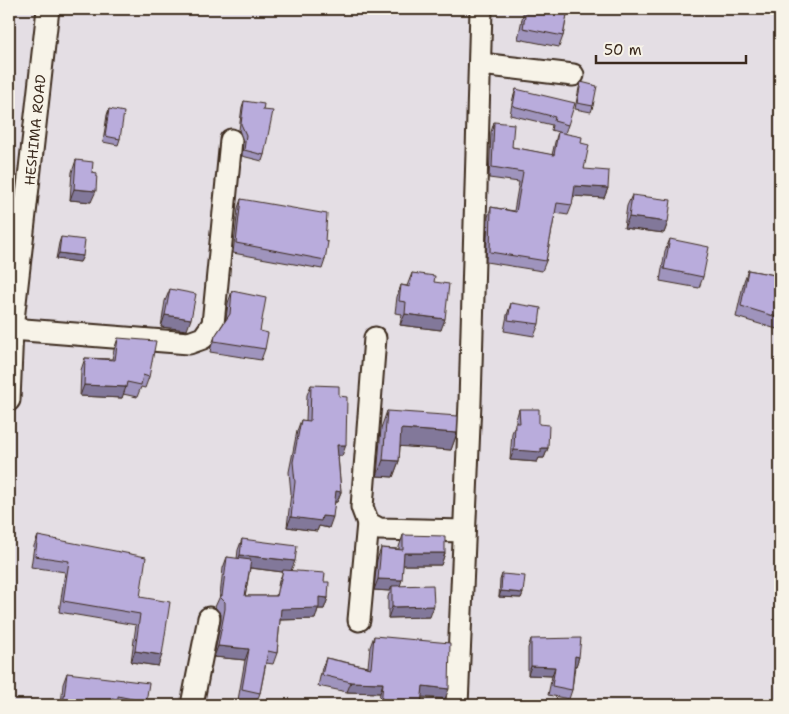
<svg xmlns="http://www.w3.org/2000/svg" width="789" height="714" font-family="'Shantell Sans',sans-serif">
	<style>
		.lines { fill: none; stroke-linecap: round; stroke-linejoin: round }
		.street-casing { stroke: #3b2a1e; stroke-width: 25 }
		.street { stroke: #f7f3e8; stroke-width: 21 }
		.wall { fill: #9f94bd; stroke: #3b2a1e; fill-rule: evenodd }
		.shaded-wall { fill: #82789a; stroke: #3b2a1e }
		.building { fill: #b9acdc; stroke: #3b2a1e }
		.labels { text-anchor: middle; dominant-baseline: central; stroke-width: 4.5; stroke-linejoin: round; paint-order: stroke }
		.street-label { font-size: 14px; fill: #3b2a1e; stroke: #f7f3e8 }
	</style>
	<rect width="100%" height="100%" fill="#e4dee4"/>
	<filter id="ink" filterUnits="userSpaceOnUse"><feTurbulence type="fractalNoise" baseFrequency=".02" numOctaves="2"/><feDisplacementMap in="SourceGraphic" scale="10" xChannelSelector="R" yChannelSelector="G"/><feConvolveMatrix kernelMatrix="1 2 1 2 8 2 1 2 1" color-interpolation-filters="sRGB"/></filter>
	<g filter="url(#ink)">
		<g class="lines">
			<defs>
				<g id="street">
					<path d="M481,64l92,11"/>
					<path d="M12,329l177,14 14,-5 10,-14 18,-184"/>
					<path d="M375,338l-13,169 6,16 11,6 85,2"/>
					<path d="M9,400l3,-71 36,-320"/>
					<path d="M359,620l9,-97"/>
					<path d="M192,705l17,-87"/>
					<path d="M457,705l13,-303 11,-393"/>
				</g>
			</defs>
			<use href="#street" class="street-casing"/>
			<use href="#street" class="street"/>
		</g>
		<g class="wall">
			<path d="M524,9h44l-5,27 -4,11 -41,-8z"/>
			<path d="M581,82l12,24 -2,6 -16,-3 4,-21z"/>
			<path d="M516,89l52,36 -3,8 16,10 3,26 24,19 -4,10 -31,-2 -1,9 -4,10 -13,-2 -9,48 -4,10 -56,-9 2,-45 3,-10 23,4 5,-29 -30,-4 2,-46 3,-10 18,25 40,8 3,-13 3,-10 -7,-2 1,-5 -42,-10 3,-17z"/>
			<path d="M244,101l19,9 1,45 -2,6 -20,-5 1,-15 -4,-11 3,-23z"/>
			<path d="M109,109l11,30 -2,6 -15,-3 4,-27z"/>
			<path d="M76,160l16,12 -1,30 -21,-2 2,-28z"/>
			<path d="M632,195l36,27 -4,11 -40,-5 3,-22z"/>
			<path d="M241,199l84,42v19l-3,9 -89,-16 5,-45z"/>
			<path d="M61,237l22,19 -3,6 -24,-3 3,-16z"/>
			<path d="M670,239l33,38 -4,11 -39,-7 5,-30z"/>
			<path d="M748,270l32,6v54l-44,-13 8,-36z"/>
			<path d="M412,273l22,9 7,48 -41,-5 2,-11 -7,-1 2,-16 4,-12 6,1z"/>
			<path d="M170,289l17,41 -26,-3 4,-26z"/>
			<path d="M232,291l28,40 5,18 -4,11 -51,-8 1,-5 4,-11 11,-17 2,-16z"/>
			<path d="M511,303l28,21 -5,12 -30,-5 3,-16z"/>
			<path d="M118,338l31,39 -4,11 -4,-1 -4,10 -14,-3 -1,4 -42,-2 1,-26 4,-12 27,1 2,-9z"/>
			<path d="M311,385l28,11 3,60h-4l3,36 -4,10h-2l-6,26 -10,-2 -2,5 -30,-4 4,-34 -2,-21 8,-41 4,-11 5,1 1,-26z"/>
			<path d="M519,409l20,15 9,24 -4,10h-5l-2,4 -27,-2 2,-27 4,-10v-3z"/>
			<path d="M387,411l70,22 -6,17 -51,-4 -1,15 -6,16 -16,-1 4,-48z"/>
			<path d="M403,535l42,18 -4,12h-38l-3,21 30,31 -42,1v-21l2,-6 -16,-1 3,-30 4,-12 18,1v-2z"/>
			<path d="M38,536l102,61 18,69 -27,-4 5,-37 -77,-13 6,-40 -34,-5 3,-21z"/>
			<path d="M242,539l49,32 33,11 4,16 -4,11h-6l-3,10 -35,1 -3,33 -4,11 -7,-1 -6,30 -4,11 -18,-4 7,-40 -31,-3 7,-37v-6l-6,-7 5,-11 3,-28 4,-11 10,2 1,-9zM250,568l33,4 -4,9 -3,15h-31z"/>
			<path d="M502,574l21,19 -2,5 -22,-1 1,-17z"/>
			<path d="M374,636l71,63 -23,-2 -1,8h-43l2,-12 -33,-1 -29,-6 4,-18 4,-10 42,9 2,-20z"/>
			<path d="M531,639l48,18 -3,9h-1l-3,24 -3,9 -21,-4 4,-19 -24,-1v-27z"/>
			<path d="M67,673l79,29 -2,3h-83l2,-21z"/>
		</g>
		<g class="shaded-wall">
			<path d="M575,186l33,2 -4,10 -33,-2z"/>
			<path d="M74,189l22,2 -5,11 -21,-2z"/>
			<path d="M629,217l39,5 -4,11 -40,-5z"/>
			<path d="M59,253l24,3 -3,6 -24,-3z"/>
			<path d="M405,314l40,5 -4,11 -41,-5z"/>
			<path d="M165,315l26,4 -4,11 -26,-3z"/>
			<path d="M84,385l42,2 -4,11 -42,-2z"/>
			<path d="M401,429l56,4 -6,17 -56,-4z"/>
			<path d="M337,445h9l-4,11h-8z"/>
			<path d="M541,448h7l-4,10h-5l-2,4 -27,-2 4,-10z"/>
			<path d="M383,460l16,1 -6,16 -16,-1z"/>
			<path d="M336,491l5,1 -4,10h-5z"/>
			<path d="M322,516l11,1 -4,11 -10,-2 -2,5 -30,-4 4,-10z"/>
			<path d="M404,553h41l-4,12h-42z"/>
			<path d="M240,555l55,6 -5,12 -54,-7z"/>
			<path d="M378,579l24,1 -4,12 -6,-6 -2,5 -16,-1z"/>
			<path d="M501,591l22,2 -2,5 -22,-1z"/>
			<path d="M319,597l9,1 -4,11h-6l-3,10 -38,1 4,-11z"/>
			<path d="M434,606l-4,11 -42,1 4,-11z"/>
			<path d="M218,646l31,3 -4,11 -31,-3z"/>
			<path d="M135,651l27,4 -4,11 -27,-4z"/>
			<path d="M575,656l4,1 -3,9 -4,-1z"/>
			<path d="M531,666l24,1 -3,9 -24,-1z"/>
			<path d="M351,682l32,1 -3,10 -33,-1z"/>
			<path d="M423,686l26,3 -4,10 -25,-2z"/>
		</g>
		<g class="building">
			<path d="M526,9h42l-5,27 -40,-8z"/>
			<path d="M581,82l16,4 -4,20 -16,-3z"/>
			<path d="M516,89l59,14 -7,22 -14,-4 1,-4 -42,-11z"/>
			<path d="M244,101l20,3 -1,6 10,1 -9,44 -20,-5 2,-15 -5,-11z"/>
			<path d="M109,109l15,3 -4,27 -15,-3z"/>
			<path d="M494,122l20,2 -2,23 42,8 4,-23 24,5 -1,6 8,2 -5,24 25,2 -1,17 -33,-2 -3,19 -15,-2 -11,58 -56,-9 1,-45 25,5 7,-40 -31,-5z"/>
			<path d="M76,160l17,2 -1,10 5,1 -1,18 -22,-2z"/>
			<path d="M632,195l39,5 -3,22 -39,-5z"/>
			<path d="M241,199l86,15 -2,27 3,1 -3,18 -89,-17z"/>
			<path d="M61,237l24,3 -2,16 -24,-3z"/>
			<path d="M670,239l39,8 -6,30 -39,-8z"/>
			<path d="M748,270l32,6v42l-39,-12z"/>
			<path d="M412,273l23,3 -1,6 15,2 -4,35 -40,-5 1,-12 -7,-1 2,-16 9,2z"/>
			<path d="M170,289l26,5 -5,25 -26,-4z"/>
			<path d="M232,291l34,7 -6,33 8,2 -3,16 -51,-8 1,-5 15,-22z"/>
			<path d="M511,303l30,5 -2,16 -31,-4z"/>
			<path d="M118,338l38,3 -7,36 -6,-2 -2,10 -14,-3 -1,5 -42,-2 1,-27 30,2z"/>
			<path d="M311,385l28,1v10l8,1 -1,48h-9l4,47 -5,-1 -3,26 -11,-1 -1,5 -30,-4 4,-35 -2,-20 8,-42 9,1z"/>
			<path d="M519,409h20v15l10,1 -1,23h-7v4l-27,-2 1,-27h5z"/>
			<path d="M387,411l71,5 -1,17 -56,-4 -2,32 -16,-1z"/>
			<path d="M403,535l42,1v17h-41l-2,27 -24,-1 3,-31 22,2z"/>
			<path d="M38,536l108,21 -6,40 30,5 -8,53 -27,-4 5,-37 -77,-13 6,-40 -34,-5z"/>
			<path d="M242,539l55,7 -2,15 -55,-6z"/>
			<path d="M227,557l24,3 -6,36h32l6,-26 42,3 -1,9h5l-1,16 -9,-1v11l-38,1 -4,44 -9,-2 -8,42 -18,-4 7,-40 -31,-3 7,-37v-7l-6,-6h3z"/>
			<path d="M502,574l23,2 -2,17 -22,-2z"/>
			<path d="M433,585l1,21 -42,1v-21z"/>
			<path d="M374,636l76,7 -1,46 -26,-3 -2,19h-40l2,-22 -32,-1 -29,-7 4,-17 45,10z"/>
			<path d="M581,638l-2,19 -4,-1 -3,34 -20,-4 3,-19 -24,-1v-27z"/>
			<path d="M67,673l82,10 -3,19 -28,-6v3l-6,-1 -1,7h-48z"/>
		</g>
	</g>
	<g class="labels">
		<g class="street-label">
			<text transform="translate(35 130) rotate(-84)">HESHIMA ROAD</text>
		</g>
	</g>
	<rect width="789" height="714" fill="none" stroke="#f7f3e8" stroke-width="30"/>
	<rect x="15" y="15" width="759" height="684" fill="none" stroke="#3b2a1e" stroke-width="2" filter="url(#ink)"/>
	<path d="M596 55v8h150v-8" fill="none" stroke="#3b2a1e" stroke-width="2.5"/>
	<text x="604" y="55" font-size="15" fill="#3b2a1e" stroke="#f7f3e8" stroke-width="4" paint-order="stroke">50 m</text>
</svg>
